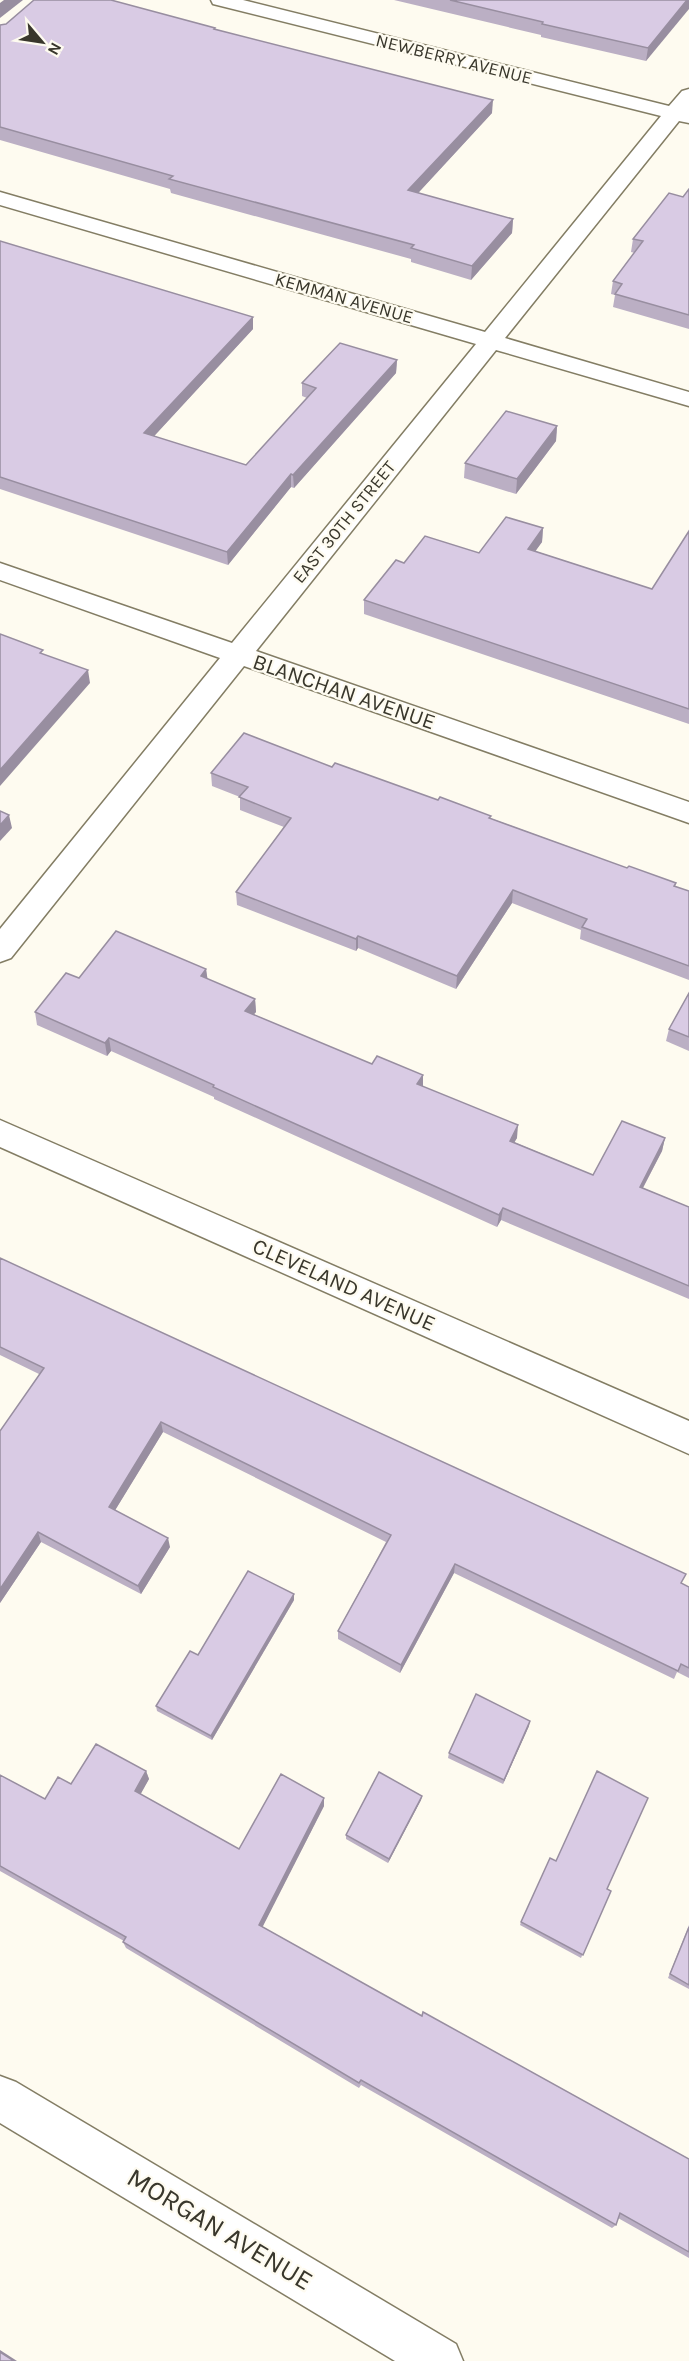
<svg xmlns="http://www.w3.org/2000/svg" width="689" height="2361" font-family="Karla,sans-serif">
	<style>
		.lines { fill: none; stroke-linecap: round; stroke-linejoin: round }
		.minor-casing { stroke: #837d64; stroke-width: 3 }
		.minor { fill: #fff; fill-rule: evenodd }
		.wall { fill: #bbafc4 }
		.shaded-wall { fill: #988ea0 }
		.building { fill: #d9cbe4; stroke: #988ea0; stroke-width: 1.5 }
		.labels { text-anchor: middle; dominant-baseline: central; stroke-width: 4.5; stroke-linejoin: round; paint-order: stroke }
		.far-street-label { font-size: 18px; fill: #39372c; stroke: #fefbf0 }
		.street-label { font-size: 22px; fill: #39372c; stroke: #fefbf0 }
		.near-street-label { font-size: 27px; fill: #39372c; stroke: #fefbf0 }
	</style>
	<rect width="100%" height="100%" fill="#fefbf0"/>
	<g class="lines">
		<defs>
			<g id="minor">
				<path d="M211,0h32l426,106 13,-15 7,-2v34l-10,-2 -174,217 184,54v14l-193,-56 -240,301 433,151v21l-445,-157 -233,292 -11,4v-33l220,-271 -220,-78v-17l232,80 244,-299 -476,-139v-13l485,140 176,-216 -448,-112z"/>
				<path d="M0,1120l689,301v33l-689,-307z"/>
				<path d="M0,2076l16,6 440,262 7,17h-68l-395,-238z"/>
			</g>
		</defs>
		<use href="#minor" class="minor-casing"/>
		<use href="#minor" class="minor"/>
	</g>
	<g class="wall">
		<path d="M394,0h295l-43,61 -105,-24v-2z"/>
		<path d="M0,25l215,3 1,2 276,83 -74,80 95,26 -1,14 -41,47 -60,-18v-3l-240,-66 -1,-4 -170,-49z"/>
		<path d="M689,189v140l-76,-22 2,-12 -4,-1 2,-13 22,-28 -4,-1 2,-13 50,-42z"/>
		<path d="M0,241l253,88 -99,107 92,29 61,-67 -5,-2v-13l95,-23 -1,13 -102,115 -3,-1 -63,78 -228,-76z"/>
		<path d="M557,426l-1,15 -40,53 -52,-16 1,-15z"/>
		<path d="M543,528l-1,14 -7,9 117,38 37,-58v193l-325,-110v-14l115,-47z"/>
		<path d="M332,767l106,33 52,18 137,50 49,15 -1,4 14,4v89l-109,-41 1,-9 -69,-27 -56,86 -98,-41 -2,3 -119,-46 -1,-13 48,-65 -44,-17v-13l-28,-11 -1,-13z"/>
		<path d="M206,969l1,10 48,20 1,13 -3,2 170,73 94,51 -3,4 79,33 72,-37 -3,13 -19,37 46,19v92l-188,-79 -4,7 -283,-128v-2l-103,-46 -4,5 -70,-31 -2,-13z"/>
		<path d="M689,993v58l-23,-10 3,-12z"/>
		<path d="M0,1258l689,329v91l-12,-6 -3,7 -220,-106 -54,100 -62,-34v-8l48,-89 -223,-110 -48,78 55,37 -29,47 -100,-52 -41,61 39,-229 -39,-19z"/>
		<path d="M294,1600l-82,140 -55,-29 -1,-5 42,-51z"/>
		<path d="M529,1726l-26,58 -55,-26 1,-5z"/>
		<path d="M146,1771l3,8 -9,15 99,55 85,-51v8l-62,121 160,89 267,143v99l-71,-40 -2,7 -4,3 -251,-143 -2,3 -233,-140 -3,-6 1,-1 -124,-70v-96l45,24 26,-15z"/>
		<path d="M422,1796l-1,4 -33,63 -42,-24v-4z"/>
		<path d="M607,1889l4,2 -30,67 -61,-33 1,-3z"/>
		<path d="M689,1925v64l-21,-11z"/>
	</g>
	<g class="shaded-wall">
		<path d="M4,0h19l-23,18v-15z"/>
		<path d="M687,0h2v9l-43,52 2,-13z"/>
		<path d="M493,100l-1,13 -84,91v-14z"/>
		<path d="M513,219l-1,14 -41,47 1,-14z"/>
		<path d="M253,317v12l-108,117 -1,-13z"/>
		<path d="M397,360l-1,13 -102,115 -1,-13z"/>
		<path d="M557,426l-1,15 -40,53 1,-15z"/>
		<path d="M291,474v13l-63,78 -1,-13z"/>
		<path d="M543,528l-1,14 -15,21 1,-14z"/>
		<path d="M88,670l2,13 -90,103v-16z"/>
		<path d="M9,815l3,13 -12,13v-16z"/>
		<path d="M513,890l-1,13 -56,86 1,-13z"/>
		<path d="M358,936v12l-2,3v-12z"/>
		<path d="M206,969l2,13 -7,-6z"/>
		<path d="M255,999l1,13 -10,12 -1,-13z"/>
		<path d="M109,1038l2,13 -4,5 -2,-13z"/>
		<path d="M423,1075v12l-6,-3z"/>
		<path d="M518,1125l-1,13 -9,15 2,-12z"/>
		<path d="M665,1138l-3,13 -25,48 3,-12z"/>
		<path d="M503,1208l-2,12 -4,7 2,-12z"/>
		<path d="M161,1422l2,10 -52,85 -2,-10z"/>
		<path d="M38,1532l3,10 -41,61v-14z"/>
		<path d="M168,1538l2,9 -29,47 -3,-8z"/>
		<path d="M455,1564l-1,9 -54,100 1,-8z"/>
		<path d="M294,1594v6l-82,140 -1,-4z"/>
		<path d="M530,1721l-1,5 -26,58 1,-4z"/>
		<path d="M146,1771l3,8 -11,20 -3,-8z"/>
		<path d="M422,1796l-1,4 -33,63 1,-4z"/>
		<path d="M324,1798v8l-64,126 -1,-7z"/>
		<path d="M0,2350l17,11h-3l-14,-9z"/>
	</g>
	<g class="building">
		<path d="M34,0h77l104,28 -1,1 279,71 -85,90 105,29 -41,47 -61,-18 3,-3 -245,-66 4,-3 -173,-49v-102l6,-1z"/>
		<path d="M450,0h237l-39,48 -106,-24 1,-2z"/>
		<path d="M689,189v126l-74,-21 7,-10 -9,-3 30,-40 -10,-2 36,-46 14,4z"/>
		<path d="M0,241l253,76 -109,116 102,32 70,-77 -14,-5 38,-40 57,17 -104,115 -2,-1 -64,78 -227,-75z"/>
		<path d="M506,411l51,15 -40,53 -52,-16z"/>
		<path d="M506,517l37,11 -15,21 124,40 37,-58v178l-325,-109 32,-40 8,3 21,-27 54,17z"/>
		<path d="M0,634l43,16 -3,3 48,17 -88,100z"/>
		<path d="M244,733l88,34 3,-4 103,37 2,-3 51,19 -2,2 138,50 2,-2 47,17 -2,3 15,5v75l-107,-39 5,-8 -74,-29 -56,86 -99,-40 -2,3 -120,-47 55,-74 -52,-21 9,-10 -37,-14z"/>
		<path d="M0,811l9,4 -9,10z"/>
		<path d="M116,931l90,38 -5,7 54,23 -10,12 127,53 5,-8 46,19 -6,9 101,41 -8,16 83,34 29,-54 43,17 -25,49 49,20v79l-186,-78 -4,7 -286,-128 1,-2 -105,-47 -4,5 -70,-31 31,-39 13,5z"/>
		<path d="M689,993v44l-20,-8z"/>
		<path d="M0,1258l686,316 -5,9 8,4v81l-8,-4 -3,7 -223,-107 -54,101 -63,-34 53,-96 -230,-113 -52,85 59,31 -30,48 -100,-54 -38,57v-158l44,-63 -44,-21z"/>
		<path d="M248,1571l46,23 -83,142 -55,-30 34,-55 8,4z"/>
		<path d="M476,1694l54,27 -26,59 -55,-27z"/>
		<path d="M96,1744l50,27 -11,20 104,58 42,-75 43,24 -65,127 163,91 1,-4 266,147v93l-69,-39 -4,12 -255,-145 -2,3 -236,-141 3,-5 -126,-71v-91l45,24 13,-22 13,7z"/>
		<path d="M597,1771l51,27 -41,91 4,2 -28,64 -62,-33 29,-64 6,3z"/>
		<path d="M379,1772l43,24 -33,63 -43,-24z"/>
		<path d="M689,1927v58l-19,-11z"/>
		<path d="M0,2352l14,9h-14z"/>
	</g>
	<g class="labels">
		<g class="far-street-label">
			<text transform="translate(454 59) rotate(14)">NEWBERRY AVENUE</text>
			<text transform="translate(344 298) rotate(16)">KEMMAN AVENUE</text>
			<text transform="translate(344 522) rotate(-51)">EAST 30TH STREET</text>
		</g>
		<g class="street-label">
			<text transform="translate(344 692) rotate(19)">BLANCHAN AVENUE</text>
			<text transform="translate(344 1285) rotate(24)">CLEVELAND AVENUE</text>
		</g>
		<g class="near-street-label">
			<text transform="translate(220 2229) rotate(31)">MORGAN AVENUE</text>
		</g>
	</g>
	<g transform="translate(42 42) rotate(119)" stroke="#fefbf0" stroke-width="4.5" paint-order="stroke">
	<path d="M0-4.5L10 22L0 15L-10 22Z" fill="#39372c"/>
	<text y="-9" font-size="16" font-weight="bold" text-anchor="middle" fill="#39372c">N</text>
	</g>
</svg>
